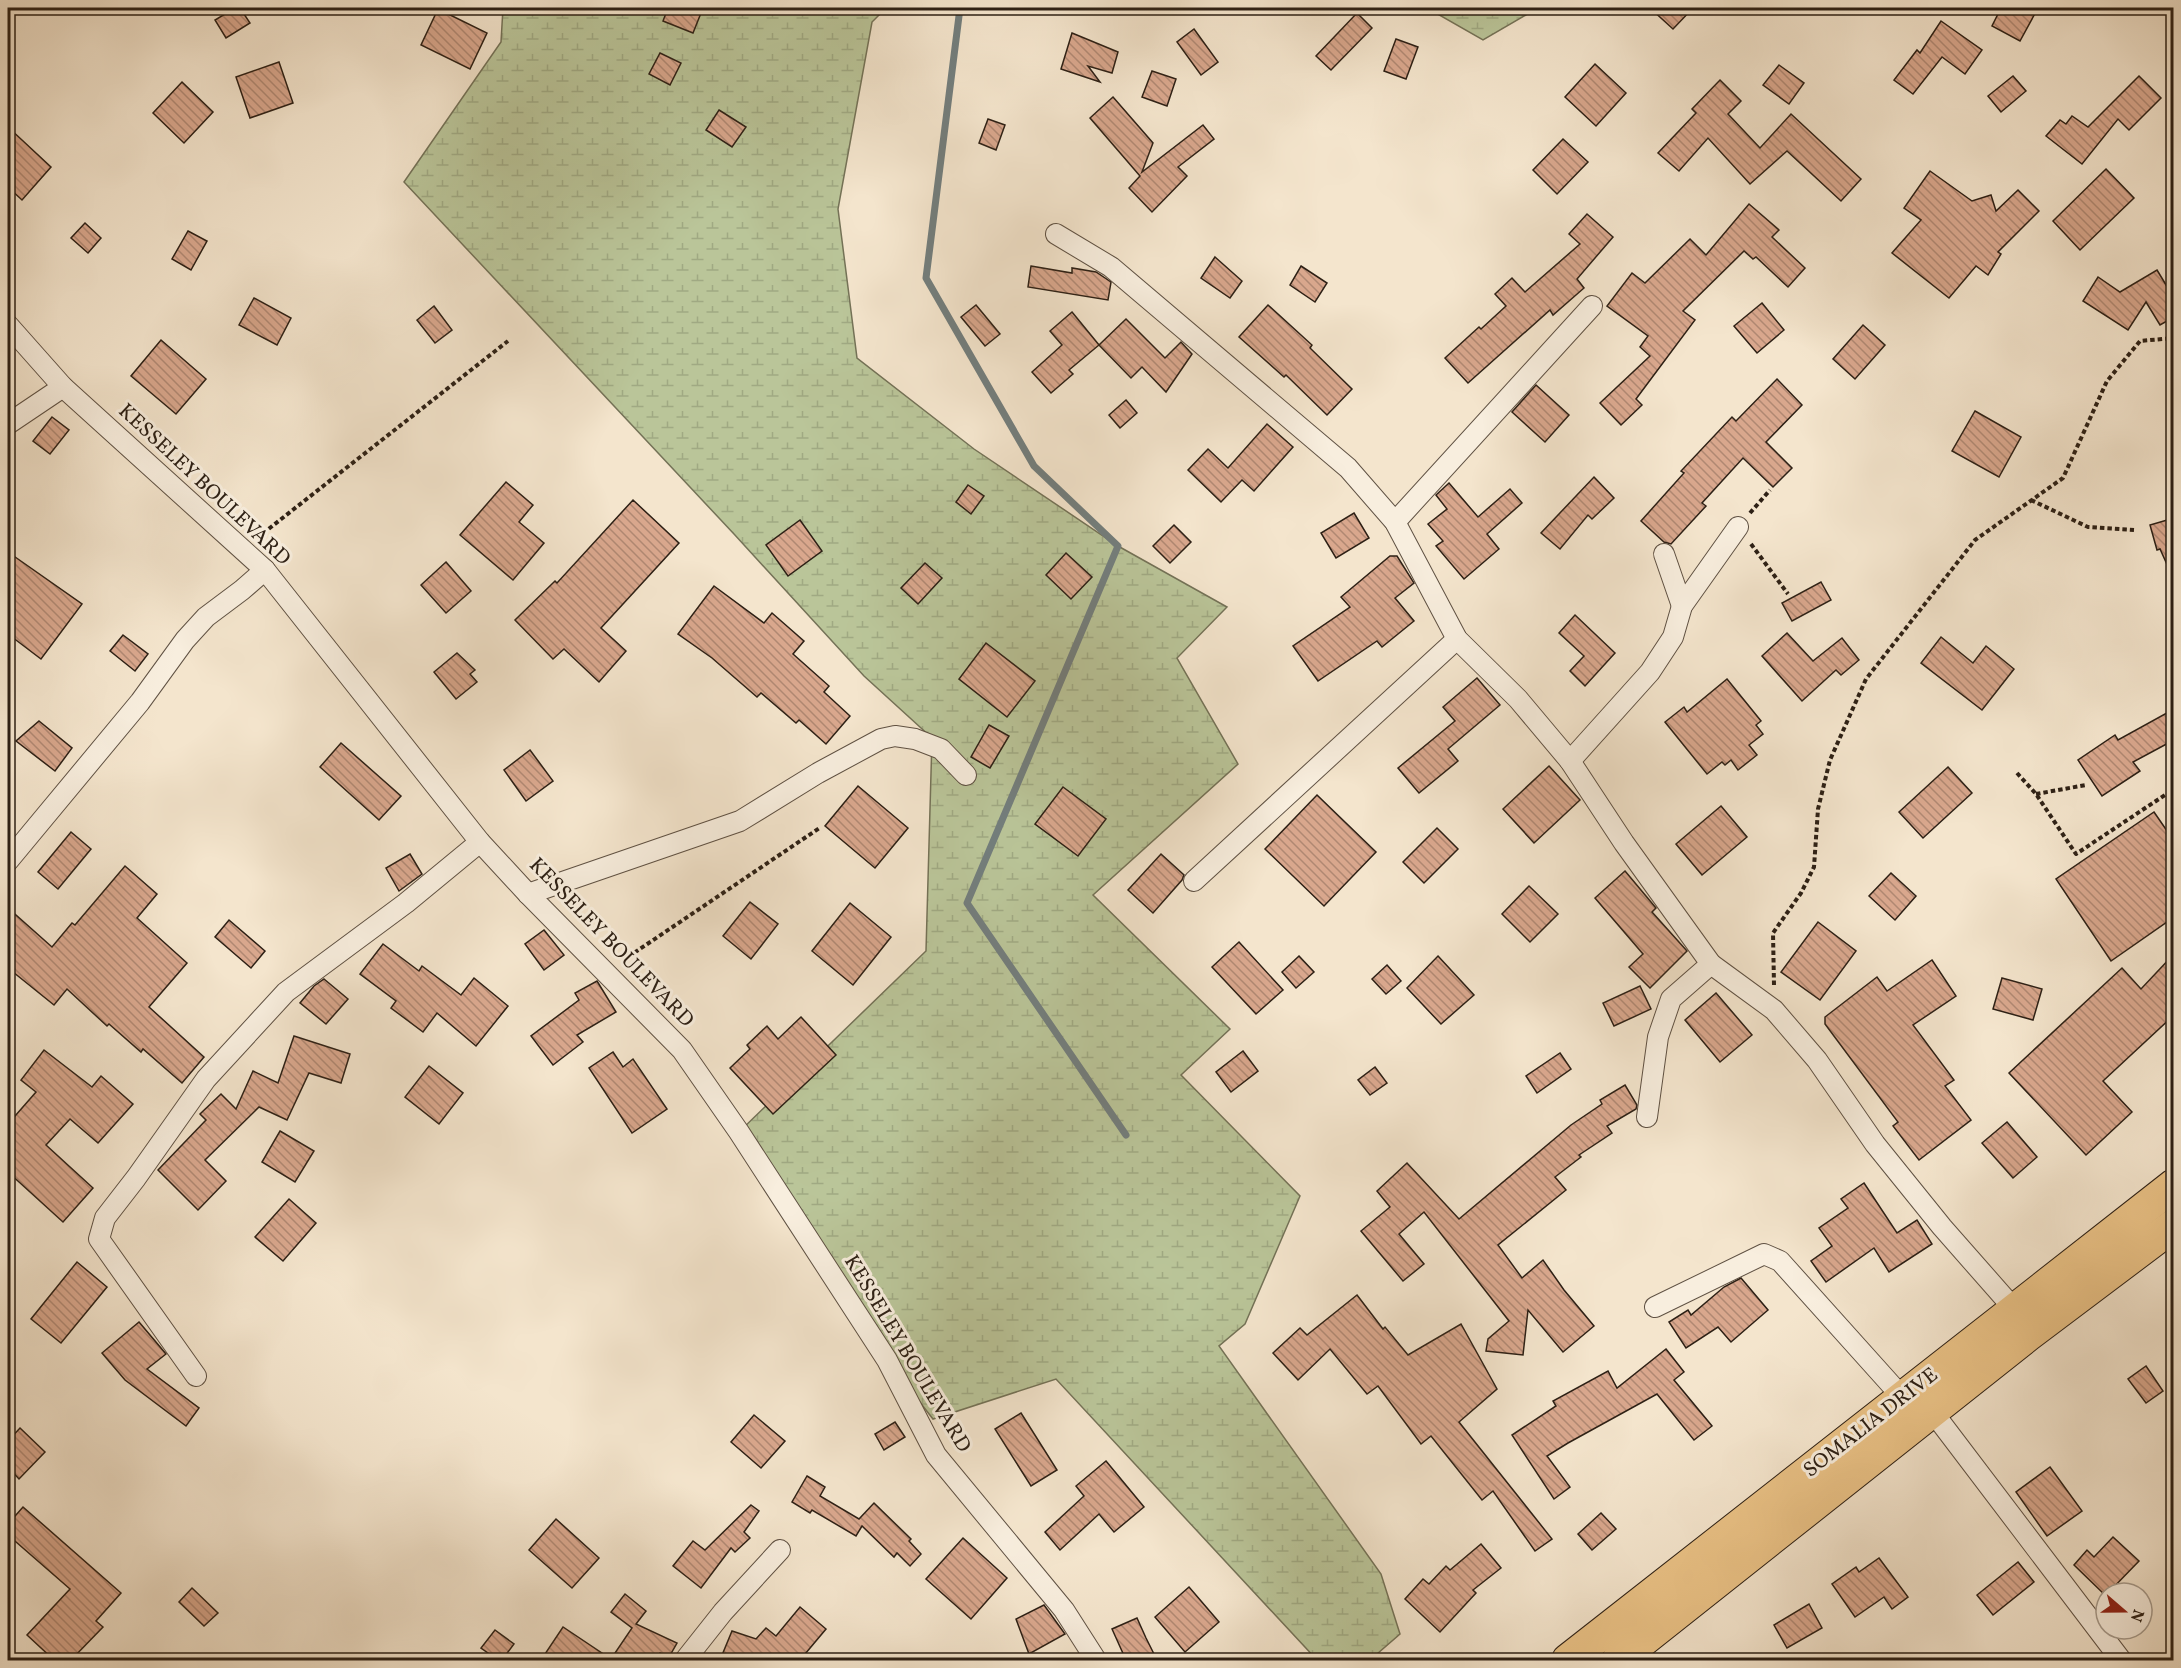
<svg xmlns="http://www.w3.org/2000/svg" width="2181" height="1668" font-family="Vollkorn,serif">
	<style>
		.wetland { fill: url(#wetland-marsh); stroke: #747257; stroke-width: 1.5 }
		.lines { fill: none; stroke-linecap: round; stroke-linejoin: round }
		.stream { stroke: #737e7d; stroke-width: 7 }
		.building { fill: url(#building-back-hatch); stroke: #2d2015; stroke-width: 1.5 }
		.street-casing { stroke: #5f5143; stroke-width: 22 }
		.primary-casing { stroke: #2d2015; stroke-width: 34 }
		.path { stroke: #2d2015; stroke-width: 4; stroke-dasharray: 4.5 3; stroke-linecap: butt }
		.street { stroke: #f8eede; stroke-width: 20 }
		.primary { stroke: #eac286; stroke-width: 32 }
		.labels { text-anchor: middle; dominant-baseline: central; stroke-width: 6; stroke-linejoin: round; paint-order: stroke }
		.street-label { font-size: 21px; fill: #2d2015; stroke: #f8eede }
	</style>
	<defs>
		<pattern id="wetland-marsh" width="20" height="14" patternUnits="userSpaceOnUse" patternTransform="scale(1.5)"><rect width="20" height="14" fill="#bac599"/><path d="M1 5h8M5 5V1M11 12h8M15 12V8" fill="none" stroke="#a0a983"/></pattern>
		<pattern id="building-back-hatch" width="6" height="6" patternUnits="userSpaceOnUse" patternTransform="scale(1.5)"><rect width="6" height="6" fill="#d9a78d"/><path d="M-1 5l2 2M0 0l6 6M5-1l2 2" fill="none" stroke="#b08872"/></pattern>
	</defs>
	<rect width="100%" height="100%" fill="#f4e5cd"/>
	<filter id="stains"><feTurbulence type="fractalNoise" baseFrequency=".00333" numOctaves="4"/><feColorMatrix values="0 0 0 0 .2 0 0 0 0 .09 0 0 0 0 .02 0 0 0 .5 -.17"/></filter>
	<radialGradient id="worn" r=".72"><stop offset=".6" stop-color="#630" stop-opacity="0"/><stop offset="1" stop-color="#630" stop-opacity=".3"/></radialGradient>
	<g class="wetland">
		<path d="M503,8h383l-14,14 -34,187 19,149 117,91 144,97 109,61 -50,51 61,106 -145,131 137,134 -49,46 119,121 -55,128 -26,22 162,228 19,60 -30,26h-53l-261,-281 -123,40 -46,-59 -148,-228 187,-181 6,-213 -68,-62 -130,-142 -330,-352 97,-140z"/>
		<path d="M1427,8h111l-55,32z"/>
	</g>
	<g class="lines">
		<path class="stream" d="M960,8l-34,270 108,188 84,80 -151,357 159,232"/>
	</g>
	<g class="building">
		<path d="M235,8h5l10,15 -24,15 -11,-18z"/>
		<path d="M668,8h35l-10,25 -30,-12z"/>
		<path d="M1650,8h43l-20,21z"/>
		<path d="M2001,8h37l-18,33 -28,-15z"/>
		<path d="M438,9l49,24 -17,36 -49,-24z"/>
		<path d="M1357,13l15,15 -41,42 -15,-14z"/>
		<path d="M1941,21l41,29 -17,24 -23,-17 -29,37 -19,-14 23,-30 3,3z"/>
		<path d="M1194,29l24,33 -17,13 -24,-33z"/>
		<path d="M1072,33l46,19 -6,21 -24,-7 12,16 -39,-13z"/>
		<path d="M1396,39l22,8 -12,32 -22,-8z"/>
		<path d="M660,53l21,10 -11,22 -21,-11z"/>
		<path d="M279,62l14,41 -43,15 -14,-41z"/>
		<path d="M1595,64l31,29 -30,33 -31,-29z"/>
		<path d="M1779,65l25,18 -15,21 -26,-19z"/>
		<path d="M1152,71l24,8 -9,27 -25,-9z"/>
		<path d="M2013,76l13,15 -25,21 -13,-16z"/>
		<path d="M2139,76l22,22 -32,32 -11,-11 -36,45 -36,-28 14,-16 6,4 6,-8 16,11z"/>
		<path d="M1720,80l21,21 -13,13 32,34 31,-34 70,65 -20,22 -54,-50 -37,33 -42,-46 -29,33 -21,-18 38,-40 -4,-4z"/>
		<path d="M182,82l31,30 -29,31 -31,-30z"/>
		<path d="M1113,97l40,46 -11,29 61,-47 11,14 -36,28 9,9 -35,36 -23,-24 11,-12 -50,-58z"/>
		<path d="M719,110l27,17 -14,20 -26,-17z"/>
		<path d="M988,119l17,6 -9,25 -17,-7z"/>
		<path d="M8,127l43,40 -29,33 -14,-13z"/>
		<path d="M1563,139l25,23 -31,32 -24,-24z"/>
		<path d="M2106,169l28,29 -54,52 -27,-29z"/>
		<path d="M1930,171l42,30 19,-6 5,16 22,-21 21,21 -41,41 3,2 -13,21 -12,-9 -27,32 -57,-45 29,-33 -17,-12z"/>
		<path d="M1749,204l30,26 -7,7 33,31 -17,19 -32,-30 -3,2 -9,-8 -61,60 12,9 -59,79 6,6 -21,20 -21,-22 50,-47 -10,-9 8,-11 -41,-30 25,-33 13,10 45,-44 16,16z"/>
		<path d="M1587,214l26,23 -36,42 7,9 -31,27 -3,-5 -82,73 -23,-25 34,-31 2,2 25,-23 -11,-12 17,-16 13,14 55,-48 -11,-10z"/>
		<path d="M85,223l16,15 -13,15 -17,-15z"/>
		<path d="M188,231l19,10 -16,29 -19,-11z"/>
		<path d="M1215,257l27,24 -12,17 -29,-20z"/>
		<path d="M1031,266l41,7v-5l24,4 15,10 -3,18 -80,-13z"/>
		<path d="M1301,266l26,17 -12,19 -25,-17z"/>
		<path d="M2157,270l17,28v19l-14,8 -14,-23 -18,28 -45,-29 15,-24 22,15z"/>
		<path d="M254,298l37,20 -14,27 -38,-20z"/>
		<path d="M1762,303l22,27 -27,23 -23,-27z"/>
		<path d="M976,305l24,29 -15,12 -24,-29z"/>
		<path d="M1268,305l44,40 -2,3 42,41 -25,26 -41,-40 -2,2 -45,-40z"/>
		<path d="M434,306l18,24 -17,13 -18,-23z"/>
		<path d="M1072,312l27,33 -30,25 4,4 -22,19 -19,-21 30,-27 -12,-14z"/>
		<path d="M1126,319l39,39 16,-16 11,12 -26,38 -24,-25 -11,11 -32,-33z"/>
		<path d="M1863,325l22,20 -30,34 -22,-20z"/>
		<path d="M161,340l45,39 -30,35 -45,-38z"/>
		<path d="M1777,379l25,26 -36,37 26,26 -19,19 -30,-29 -41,45 4,3 -35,38 -7,-2 -23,-21 43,-48 -3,-2 51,-54 4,4z"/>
		<path d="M1536,385l33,30 -24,27 -33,-30z"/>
		<path d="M1126,400l11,13 -17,15 -11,-13z"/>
		<path d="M1975,411l46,26 -22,40 -47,-26z"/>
		<path d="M52,417l17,13 -19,24 -17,-13z"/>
		<path d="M1267,424l26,23 -39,44 -12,-11 -21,22 -33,-32 20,-21 20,19z"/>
		<path d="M1594,477l20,21 -22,21 -4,-4 -28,34 -19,-16z"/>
		<path d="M506,482l27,23 -14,17 25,21 -31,37 -53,-45z"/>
		<path d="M1449,483l29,34 32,-28 12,14 -35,31 12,15 -35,30 -28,-33 7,-5 -15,-17 19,-15 -11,-14z"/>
		<path d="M968,485l16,11 -13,18 -15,-12z"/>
		<path d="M633,500l46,43 -78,85 25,23 -27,31 -35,-33 -11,10 -38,-39 40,-39 2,2z"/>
		<path d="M1354,513l15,25 -33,20 -15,-25z"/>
		<path d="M2174,518v62l-14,-31 -3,1 -7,-25z"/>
		<path d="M800,520l22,31 -34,25 -22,-31z"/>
		<path d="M1174,525l17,17 -21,21 -17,-17z"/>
		<path d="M8,552l74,52 -41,55 -33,-25z"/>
		<path d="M1066,553l26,24 -21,22 -25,-24z"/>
		<path d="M1390,556h7l17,27 -19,15 19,23 -32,26 -5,-6 -59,40 -25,-35 57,-39 -9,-10z"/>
		<path d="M446,562l25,29 -25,22 -25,-28z"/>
		<path d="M925,563l17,15 -24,26 -17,-16z"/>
		<path d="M1821,582l10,18 -39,21 -10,-18z"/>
		<path d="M714,586l50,37 8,-10 32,28 -11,13 36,32 -5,6 26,24 -24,28 -27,-24 -3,3 -35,-30 -4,4 -45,-39 -34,-24z"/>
		<path d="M1575,615l40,38 -30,33 -15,-15 14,-15 -25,-23z"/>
		<path d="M1787,633l26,28 29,-23 17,22 -18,15 -5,-5 -34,31 -40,-45z"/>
		<path d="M123,635l25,19 -13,17 -25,-20z"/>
		<path d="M1941,637l32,26 13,-17 28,23 -32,41 -61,-47z"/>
		<path d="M986,643l49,38 -28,36 -48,-38z"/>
		<path d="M457,653l18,17 -5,4 7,8 -21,17 -22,-27z"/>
		<path d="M1477,678l23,27 -52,44 10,12 -39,32 -21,-25 57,-47 -12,-14z"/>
		<path d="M1727,679l34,42 -5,4 7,9 -14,11 8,10 -19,15 -7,-10 -6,5 -3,-3 -15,12 -42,-52 19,-15 3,5z"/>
		<path d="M2174,709v31l-41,22 7,9 -38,25 -24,-36 37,-25 3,5z"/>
		<path d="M39,721l33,27 -17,23 -39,-30z"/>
		<path d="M989,725l20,11 -19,32 -19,-11z"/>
		<path d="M341,743l60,53 -22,24 -59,-53z"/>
		<path d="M530,750l23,31 -27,20 -22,-31z"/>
		<path d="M1549,766l31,34 -46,43 -31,-34z"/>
		<path d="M1948,767l24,26 -49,45 -24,-26z"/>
		<path d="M858,786l50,42 -33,40 -50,-42z"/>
		<path d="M1063,787l43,32 -28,37 -43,-32z"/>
		<path d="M1317,795l59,57 -52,54 -59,-57z"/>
		<path d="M1721,806l26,31 -45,38 -26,-31z"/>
		<path d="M2154,812l20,29v76l-63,44 -55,-82z"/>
		<path d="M1437,828l21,21 -34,34 -21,-21z"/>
		<path d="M71,832l20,17 -33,40 -20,-17z"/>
		<path d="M410,854l12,20 -23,17 -13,-23z"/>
		<path d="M1161,854l23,21 -2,5 -29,33 -25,-23z"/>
		<path d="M125,866l32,28 -20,24 50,45 -38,44 55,50 -22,26 -39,-34 -2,3 -32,-28 -2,2 -40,-37 -13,16 -46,-37v-60l44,39 20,-24 3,2z"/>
		<path d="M1625,871l31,37 -4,4 35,39 -37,37 -21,-21 14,-13 -48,-56z"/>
		<path d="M1891,873l25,23 -21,24 -26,-24z"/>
		<path d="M1529,886l29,28 -28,28 -28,-28z"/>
		<path d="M750,902l28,22 -27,35 -28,-23z"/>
		<path d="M850,903l41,34 -38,48 -41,-34z"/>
		<path d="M229,920l36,31 -14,17 -36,-31z"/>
		<path d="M1818,922l38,29 -36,49 -39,-28z"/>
		<path d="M544,930l20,25 -20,15 -19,-26z"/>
		<path d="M1239,942l44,48 -27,24 -44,-47z"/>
		<path d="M383,944l36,27 3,-5 39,29 13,-17 34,28 -32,40 -39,-33 -14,19 -32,-24 5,-7 -36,-27z"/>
		<path d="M2174,954v61l-71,66 29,31 -46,43 -77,-82 113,-105 19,21z"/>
		<path d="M1299,956l15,16 -18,16 -14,-16z"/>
		<path d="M1438,956l36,39 -33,29 -34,-36z"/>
		<path d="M1932,960l24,36 -43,29 41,55 -9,6 26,34 -52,40 -26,-34 5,-4 -73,-98v-7l52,-40 10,14z"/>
		<path d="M1387,965l14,16 -15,13 -14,-15z"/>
		<path d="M2002,978l40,11 -9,31 -40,-11z"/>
		<path d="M324,979l24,20 -22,25 -26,-21 14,-17z"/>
		<path d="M597,981l19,31 -39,23 6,7 -30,23 -22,-29 48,-36 -4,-7z"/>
		<path d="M1640,986l11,23 -37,17 -11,-23z"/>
		<path d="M1716,993l36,42 -32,27 -35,-42z"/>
		<path d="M801,1017l35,38 -63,59 -43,-46 20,-19 -3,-4 20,-19 11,13z"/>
		<path d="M294,1036l56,18 -9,29 -32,-10 -22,47 -28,-13 -54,53 21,21 -28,29 -40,-40 48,-50 -6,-6 21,-20 15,15 17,-38 25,12z"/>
		<path d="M44,1050l48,37 9,-11 32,28 -35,39 -28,-24 -24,26 47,43 -30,34 -55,-50v-48l28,-32 -15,-12z"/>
		<path d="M1243,1051l15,20 -27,21 -15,-20z"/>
		<path d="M613,1052l10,15 10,-8 34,50 -35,24 -43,-65z"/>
		<path d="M1560,1053l11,16 -34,24 -11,-17z"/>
		<path d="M429,1066l34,27 -24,31 -34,-27z"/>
		<path d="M1375,1067l12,16 -17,12 -12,-15z"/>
		<path d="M1625,1085l12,20 -1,4 -29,17 5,7 -33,22 2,2 -26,20 11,13 -68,55 24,33 21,-18 21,30 30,36 -31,26 -35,-42 -5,45 -37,-4 2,-12 21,-18 -85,-109 -25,22 25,30 -21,17 -42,-50 29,-24 -13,-16 30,-28 52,56 112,-94 31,-21 -2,-4z"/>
		<path d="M2007,1122l30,35 -24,21 -31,-35z"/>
		<path d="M280,1131l34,20 -19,31 -33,-20z"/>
		<path d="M1864,1183l33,50 20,-13 15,24 -43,28 -15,-24 -48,34 -15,-21 21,-15 -13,-18 29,-20 -7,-9z"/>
		<path d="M289,1199l27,24 -33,38 -28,-24z"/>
		<path d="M77,1262l30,25 -46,56 -30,-24z"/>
		<path d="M1741,1278l27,32 -37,32 -13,-15 -32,21 -17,-26 19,-12 3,5 33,-28z"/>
		<path d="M1357,1295l26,34 2,-2 23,28 53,-31 36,65 -38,33 93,117 -17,12 -42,-60 -11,9 -51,-64 -10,8 -43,-58 -11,8 -37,-45 -32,31 -25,-27 27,-25 7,7z"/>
		<path d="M139,1322l27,32 -19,15 52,39 -13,18 -61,-46 -23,-27z"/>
		<path d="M1666,1349l18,23 -10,8 38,46 -18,14 -37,-46 -89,49 -21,13 23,31 -16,12 -42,-64 44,-29 -3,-5 55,-30 9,17z"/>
		<path d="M2146,1366l17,25 -17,12 -18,-24z"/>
		<path d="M1021,1413l36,57 -26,16 -36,-57z"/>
		<path d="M754,1415l31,26 -24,27 -30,-26z"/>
		<path d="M895,1422l10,15 -21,13 -9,-16z"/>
		<path d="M20,1428l25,24 -26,27 -11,-12v-26z"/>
		<path d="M1106,1461l38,46 -30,25 -15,-18 -39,36 -15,-18 39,-36 -8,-10z"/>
		<path d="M2050,1467l32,44 -35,25 -31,-44z"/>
		<path d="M807,1476l18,11 -5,9 39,23 15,-16 37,36 -2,2 12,13 -11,12 -13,-13 -3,4 -32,-31 -6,10 -44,-26 -2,3 -18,-11z"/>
		<path d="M751,1505l8,6 -15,21 6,6 -15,14 -4,-4 -30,40 -28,-22 20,-25 12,9z"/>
		<path d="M23,1507l98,86 -25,28 7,6 -32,33h-17l-27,-25 43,-46 -62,-54v-11z"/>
		<path d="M1601,1513l15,16 -24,21 -14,-16z"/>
		<path d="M556,1519l43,39 -27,30 -43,-38z"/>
		<path d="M2113,1537l26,24 -31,32h-2v3l-32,-31 13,-15 7,7z"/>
		<path d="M963,1538l44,40 -36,41 -45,-40z"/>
		<path d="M1481,1544l20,24 -28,22 3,3 -36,39 -35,-33 18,-20 6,5 17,-18 4,4z"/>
		<path d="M1879,1558l29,39 -16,12 -8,-12 -29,20 -23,-33 24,-17 3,5z"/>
		<path d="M2018,1562l16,20 -41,33 -16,-20z"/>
		<path d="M1189,1587l30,35 -34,30 -30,-35z"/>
		<path d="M192,1588l26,25 -14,13 -25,-24z"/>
		<path d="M625,1594l21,17 -10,13 41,19 -8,14 -9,-4 -3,7h-6l-14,-6 -4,6h-92l22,-33 48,32 21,-31 -21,-16z"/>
		<path d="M1809,1604l13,24 -35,20 -13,-23z"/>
		<path d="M1044,1605l21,29 -36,20 -13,-35z"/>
		<path d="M800,1607l26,22 -26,31h-80l12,-29 24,8 10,-11 10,8z"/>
		<path d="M1137,1618l9,20 11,22h-31l-14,-31z"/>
		<path d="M495,1630l19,14 -12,16h-4l-17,-12z"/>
	</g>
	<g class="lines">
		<defs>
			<g id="street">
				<path d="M1056,234l55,33 237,201 47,54 62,117 61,60 52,62 54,82 87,121 63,46 43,50 58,84 67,83 73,83"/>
				<path d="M8,325l55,62 202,183 215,272 48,52 154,156 57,82 148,228 49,95 128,155 32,50"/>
				<path d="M8,424l55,-37"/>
				<path d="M1395,522l197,-216"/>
				<path d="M1664,554l18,52"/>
				<path d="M1570,761l80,-89 23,-35 9,-31 56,-79"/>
				<path d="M8,861l132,-159 45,-62 21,-23 36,-27 23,-20"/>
				<path d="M1194,881l263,-242"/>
				<path d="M528,894l212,-73 78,-48 63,-34 14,-3 20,3 26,10 25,26"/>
				<path d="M1647,1117l11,-80 13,-38 40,-35"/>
				<path d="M1655,1307l109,-53 16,7 123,137"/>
				<path d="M196,1376l-97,-137 6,-21 31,-40 70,-99 80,-87 120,-89 74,-61"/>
				<path d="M1932,1411l189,249"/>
				<path d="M685,1660l38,-48 57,-62"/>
			</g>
			<g id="primary">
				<path d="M1568,1660l606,-475"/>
				<path d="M1618,1660l410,-325 146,-110"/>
			</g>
		</defs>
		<use href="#street" class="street-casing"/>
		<use href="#primary" class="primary-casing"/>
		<g class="path">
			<path d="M2031,500l57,27 46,3"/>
			<path d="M1750,513l20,-23"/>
			<path d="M257,538l251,-197"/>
			<path d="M1751,544l37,50"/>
			<path d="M2017,773l19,21 40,60 98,-65"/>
			<path d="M2036,794l50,-9"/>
			<path d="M622,961l199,-134"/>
			<path d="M1774,985l-1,-52 28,-40 13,-26 4,-58 12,-49 36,-81 109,-139 88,-62 44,-97 33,-40 34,-3"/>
		</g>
		<use href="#street" class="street"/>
		<use href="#primary" class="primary"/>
	</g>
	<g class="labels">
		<g class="street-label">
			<text transform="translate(204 485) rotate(43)">KESSELEY BOULEVARD</text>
			<text transform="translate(611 943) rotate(46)">KESSELEY BOULEVARD</text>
			<text transform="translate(907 1354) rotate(59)">KESSELEY BOULEVARD</text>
			<text transform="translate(1871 1423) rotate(-38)">SOMALIA DRIVE</text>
		</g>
	</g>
	<rect width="2181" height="1668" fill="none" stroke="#f4e5cd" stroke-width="30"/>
	<rect x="9" y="9" width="2163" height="1650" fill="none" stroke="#2d2015" stroke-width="3"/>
	<rect x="15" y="15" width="2151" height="1638" fill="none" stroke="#2d2015" stroke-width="1.5"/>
	<g transform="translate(2124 1611) rotate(110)"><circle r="28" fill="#f8eede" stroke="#a79c8e" stroke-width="1.5"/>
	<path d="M0-4.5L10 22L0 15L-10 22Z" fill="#8f2418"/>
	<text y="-9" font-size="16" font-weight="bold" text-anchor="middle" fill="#2d2015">N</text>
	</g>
	<rect width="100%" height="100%" filter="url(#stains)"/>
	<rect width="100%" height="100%" fill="url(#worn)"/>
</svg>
